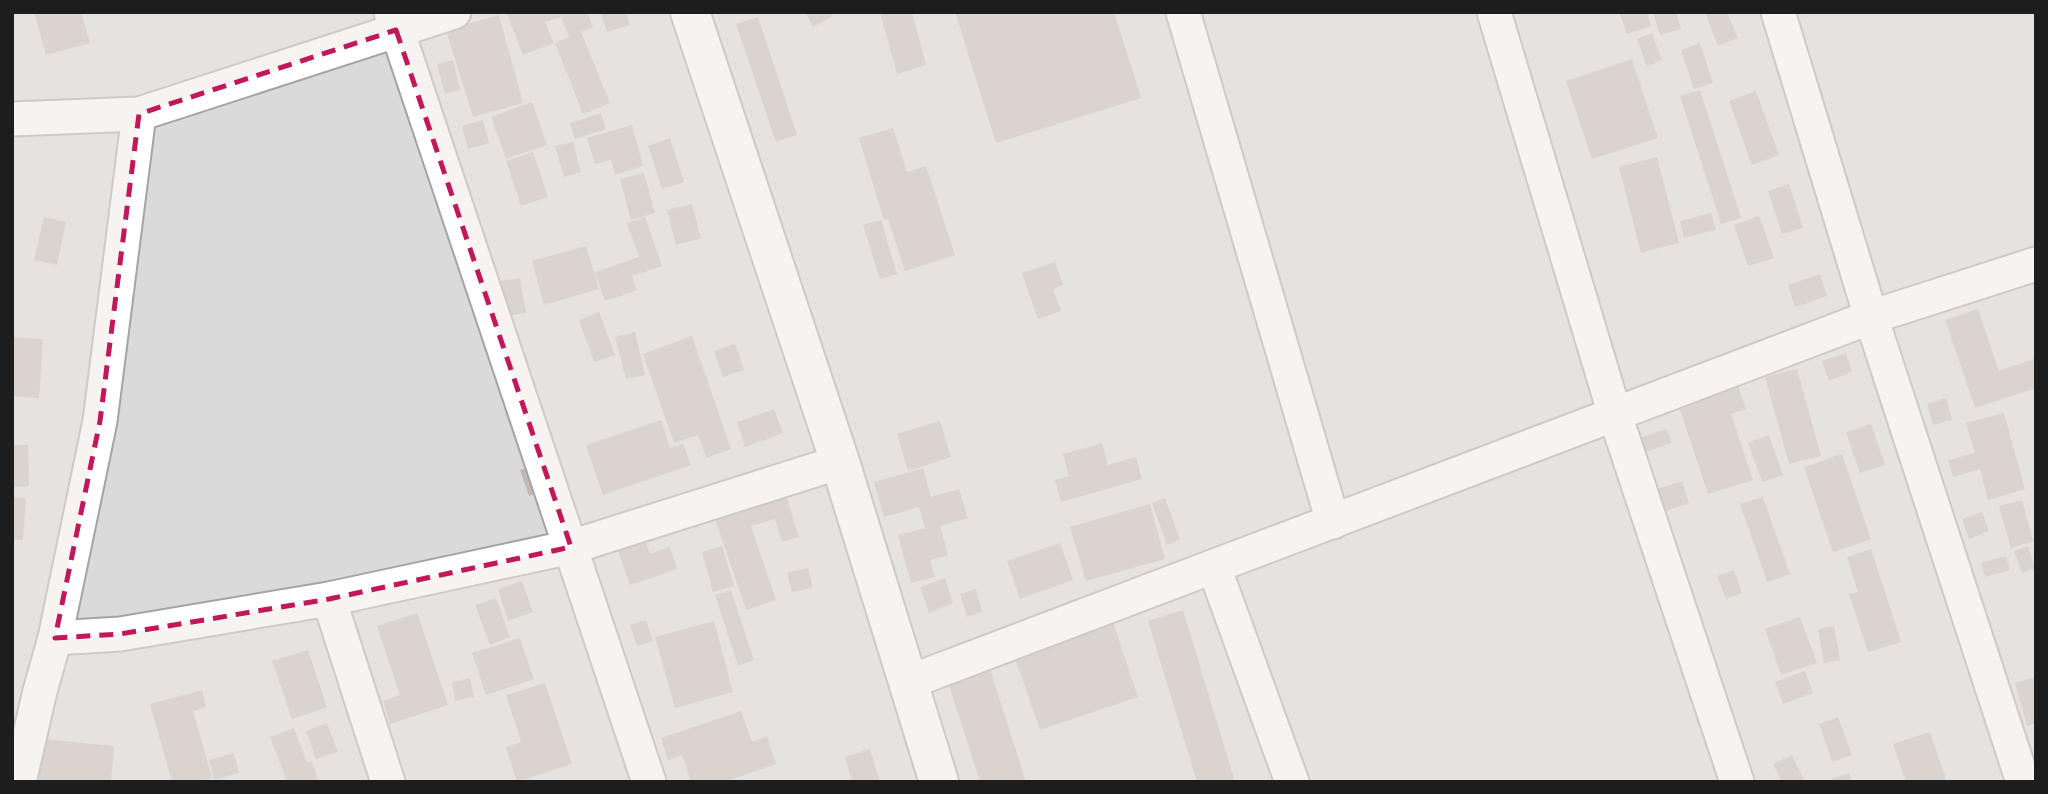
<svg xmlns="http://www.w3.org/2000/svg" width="2048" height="794" font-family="Barlow,sans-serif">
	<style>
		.residential { fill: #dbdada }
		.building { fill: #c2b9b3 }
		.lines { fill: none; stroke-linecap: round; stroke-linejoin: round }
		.minor-casing { stroke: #a4a4a4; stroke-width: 37 }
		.tertiary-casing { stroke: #a4a4a4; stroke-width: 42 }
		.minor { stroke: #fff; stroke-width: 33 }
		.tertiary { stroke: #fff; stroke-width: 38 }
		.marked { fill: none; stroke: #c2185b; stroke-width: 5; stroke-dasharray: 14 9; stroke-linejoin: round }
	</style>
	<rect width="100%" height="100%" fill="#eeeae3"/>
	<rect class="residential" x="12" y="12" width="2024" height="770"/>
	<g class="building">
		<path d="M34,12h47l9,31 -44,12z"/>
		<path d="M506,12h81l6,15 -12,5 29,71 -27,11 -28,-71 14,-6 -8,-20 -16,5 9,21 -31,12z"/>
		<path d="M600,12h26l4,13 -23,7z"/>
		<path d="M805,12h26l2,4 -20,11z"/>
		<path d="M880,12h32l14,53 -29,9z"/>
		<path d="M955,12h159l27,86 -145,45z"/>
		<path d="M1619,12h28l4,14 -24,8z"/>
		<path d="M1653,12h23l5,17 -21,6z"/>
		<path d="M1705,12h22l11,26 -20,8z"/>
		<path d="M499,15l24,88 -50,14 -27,-87z"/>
		<path d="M758,17l39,118 -21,7 -40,-118z"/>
		<path d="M1652,33l10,27 -15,6 -10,-27z"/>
		<path d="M1700,43l13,40 -19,6 -13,-39z"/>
		<path d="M1632,59l26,79 -66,21 -26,-78z"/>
		<path d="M453,60l7,30 -15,4 -8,-30z"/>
		<path d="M1700,90l41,128 -20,6 -41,-128z"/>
		<path d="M1756,91l23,64 -27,10 -23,-64z"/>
		<path d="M532,102l15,43 -41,14 -15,-42z"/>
		<path d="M601,113l5,16 -31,10 -5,-16z"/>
		<path d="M483,120l6,23 -21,6 -6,-23z"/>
		<path d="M632,125l11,41 -28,9 -4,-15 -16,4 -8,-26z"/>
		<path d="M893,128l14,44 19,-6 29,89 -50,16 -17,-52 -4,1 -25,-82z"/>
		<path d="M670,138l14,44 -22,7 -14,-43z"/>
		<path d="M573,142l8,30 -17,5 -9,-31z"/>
		<path d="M533,152l15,45 -27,9 -15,-45z"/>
		<path d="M1657,157l22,86 -38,10 -22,-86z"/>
		<path d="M644,173l11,40 -24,7 -11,-41z"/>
		<path d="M1789,184l14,44 -21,6 -14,-43z"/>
		<path d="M692,204l9,34 -25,7 -9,-35z"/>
		<path d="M1711,213l5,17 -32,8 -4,-17z"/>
		<path d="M1759,216l15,42 -26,8 -14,-41z"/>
		<path d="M44,217l22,5 -9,43 -23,-5z"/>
		<path d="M645,217l17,49 -30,10 5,14 -32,11 -10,-29 44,-15 -12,-34z"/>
		<path d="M881,220l16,54 -17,5 -17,-54z"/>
		<path d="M586,246l13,43 -55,16 -12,-44z"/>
		<path d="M1055,262l8,23 -10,4 8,22 -23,8 -16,-46z"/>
		<path d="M1820,274l7,22 -32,11 -7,-22z"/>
		<path d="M520,278l6,35 -19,3 -6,-35z"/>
		<path d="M1978,309l21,62 35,-12 2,29 -61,20 -30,-88z"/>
		<path d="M599,312l16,43 -21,7 -15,-42z"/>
		<path d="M635,332l10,43 -19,4 -11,-42z"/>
		<path d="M692,336l39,113 -25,9 -8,-23 -24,8 -31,-89z"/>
		<path d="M12,337l31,2 -4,59 -27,-2z"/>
		<path d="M735,344l9,26 -21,7 -9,-26z"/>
		<path d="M1846,353l6,19 -23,9 -7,-20z"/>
		<path d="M1797,369l24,87 -32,8 -24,-87z"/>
		<path d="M1738,386l8,23 -15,5 22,66 -45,14 -29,-87z"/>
		<path d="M1946,398l6,22 -19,5 -6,-21z"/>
		<path d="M774,409l9,24 -38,14 -8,-25z"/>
		<path d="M2004,413l21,76 -37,11 -8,-31 -27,8 -5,-17 27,-7 -9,-30z"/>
		<path d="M661,420l9,28 13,-4 8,21 -88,30 -17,-50z"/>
		<path d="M940,421l11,36 -43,14 -11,-37z"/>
		<path d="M1871,424l14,41 -25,8 -14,-41z"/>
		<path d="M1666,429l6,14 -27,9 -5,-14z"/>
		<path d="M1769,435l14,40 -21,7 -14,-39z"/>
		<path d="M1102,443l6,22 28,-8 6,22 -81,23 -6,-22 14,-4 -6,-22z"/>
		<path d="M12,445h16l1,41 -17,1z"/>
		<path d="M1842,454l29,85 -38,13 -29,-85z"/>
		<path d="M548,460l9,26 -28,10 -9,-26z"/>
		<path d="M923,468l8,29 28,-8 9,29 -28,8 8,29 -18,5 5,17 -24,6 -13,-48 27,-7 -6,-21 -35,10 -10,-35z"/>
		<path d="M1682,481l7,22 -35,12 -8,-22z"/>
		<path d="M785,492l14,45 -17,5 -7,-23 -24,7 25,74 -30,10 -32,-94z"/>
		<path d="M12,497l14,1 -3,42 -11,-1z"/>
		<path d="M1763,497l27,77 -23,8 -27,-78z"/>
		<path d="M1165,498l15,42 -13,5 -15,-42z"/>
		<path d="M2022,500l11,41 -22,7 -12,-42z"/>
		<path d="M1150,504l15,55 -79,22 -16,-54z"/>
		<path d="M1982,512l7,19 -20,8 -7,-20z"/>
		<path d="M645,539l5,15 20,-7 7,22 -47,16 -13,-37z"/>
		<path d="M1060,543l13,37 -53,19 -13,-38z"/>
		<path d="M722,546l12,40 -21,6 -11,-40z"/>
		<path d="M2028,546l7,22 -13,5 -8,-22z"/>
		<path d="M1871,549l30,93 -33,10 -19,-58 9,-2 -11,-35z"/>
		<path d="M2006,556l4,14 -25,7 -4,-14z"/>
		<path d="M808,568l5,20 -21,4 -5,-19z"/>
		<path d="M1734,570l8,23 -16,6 -9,-23z"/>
		<path d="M945,578l8,25 -24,10 -9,-26z"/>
		<path d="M522,581l11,31 -25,9 -10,-32z"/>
		<path d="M976,589l6,23 -15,5 -7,-23z"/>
		<path d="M731,590l23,70 -16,6 -23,-71z"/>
		<path d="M496,598l14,39 -20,8 -15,-40z"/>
		<path d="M1183,610l52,172h-38l-49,-161z"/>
		<path d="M417,613l31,92 -58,19 -7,-23 17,-6 -23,-69z"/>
		<path d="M1111,616l27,81 -98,33 -28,-80z"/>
		<path d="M1800,617l17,46 -36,12 -16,-46z"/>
		<path d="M646,620l7,21 -16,5 -7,-21z"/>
		<path d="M714,621l19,71 -58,16 -20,-71z"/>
		<path d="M1834,626l6,34 -16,3 -6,-34z"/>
		<path d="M520,638l14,41 -48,16 -14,-42z"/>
		<path d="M308,650l19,57 -35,12 -20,-58z"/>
		<path d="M987,659l39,123h-46l-35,-110z"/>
		<path d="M1805,671l8,22 -30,11 -8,-22z"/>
		<path d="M2036,677v46l-9,3 -12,-43z"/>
		<path d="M470,678l4,19 -19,4 -3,-19z"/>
		<path d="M545,683l27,81 -55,18 -11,-35 15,-5 -15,-47z"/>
		<path d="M202,690l4,17 -13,4 19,67 -13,4h-27l-22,-78z"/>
		<path d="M741,711l11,31 15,-6 9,28 -51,18h-34l-9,-27 -14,5 -7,-22z"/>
		<path d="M1838,717l14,38 -20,7 -13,-38z"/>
		<path d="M327,723l11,29 -22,7 -10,-28z"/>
		<path d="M294,728l13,35 4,-2 8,21h-32l-17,-45z"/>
		<path d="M1930,732l17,50h-41l-13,-38z"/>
		<path d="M43,739l71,7 -3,36h-72z"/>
		<path d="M870,749l10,33h-28l-7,-25z"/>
		<path d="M234,753l5,20 -25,7 -5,-20z"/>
		<path d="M1792,755l13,27h-23l-9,-18z"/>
		<path d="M1849,773l3,9h-20l-1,-3z"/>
	</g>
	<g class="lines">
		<defs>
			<g id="minor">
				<path d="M391,12l258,770"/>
				<path d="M1183,12l150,510"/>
				<path d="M1494,12l121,403 122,367"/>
				<path d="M1778,12l93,305 152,465"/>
				<path d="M12,119l127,-5 315,-102"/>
				<path d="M1214,567l78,215"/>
				<path d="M329,599l59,183"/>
				<path d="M55,638l65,-4 209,-35 242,-52 269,-85"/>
				<path d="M909,682l962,-365 165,-53"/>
				<path d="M19,782l21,-91 15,-53 45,-217 39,-307"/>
			</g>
			<path id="tertiary" d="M690,12l150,450 99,320"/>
		</defs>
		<use href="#minor" class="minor-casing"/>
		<use href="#tertiary" class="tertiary-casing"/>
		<use href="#minor" class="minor"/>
		<use href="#tertiary" class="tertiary"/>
	</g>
	<path d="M0 0H2048V794H0ZM396,30l175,517 -242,52 -209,35 -65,4 45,-217 39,-307z" fill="#eeeae3" fill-opacity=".55" fill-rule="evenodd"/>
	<path class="marked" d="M396,30l175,517 -242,52 -209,35 -65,4 45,-217 39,-307z"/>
	<rect width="2048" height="794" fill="none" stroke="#1d1d1d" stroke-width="28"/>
</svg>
